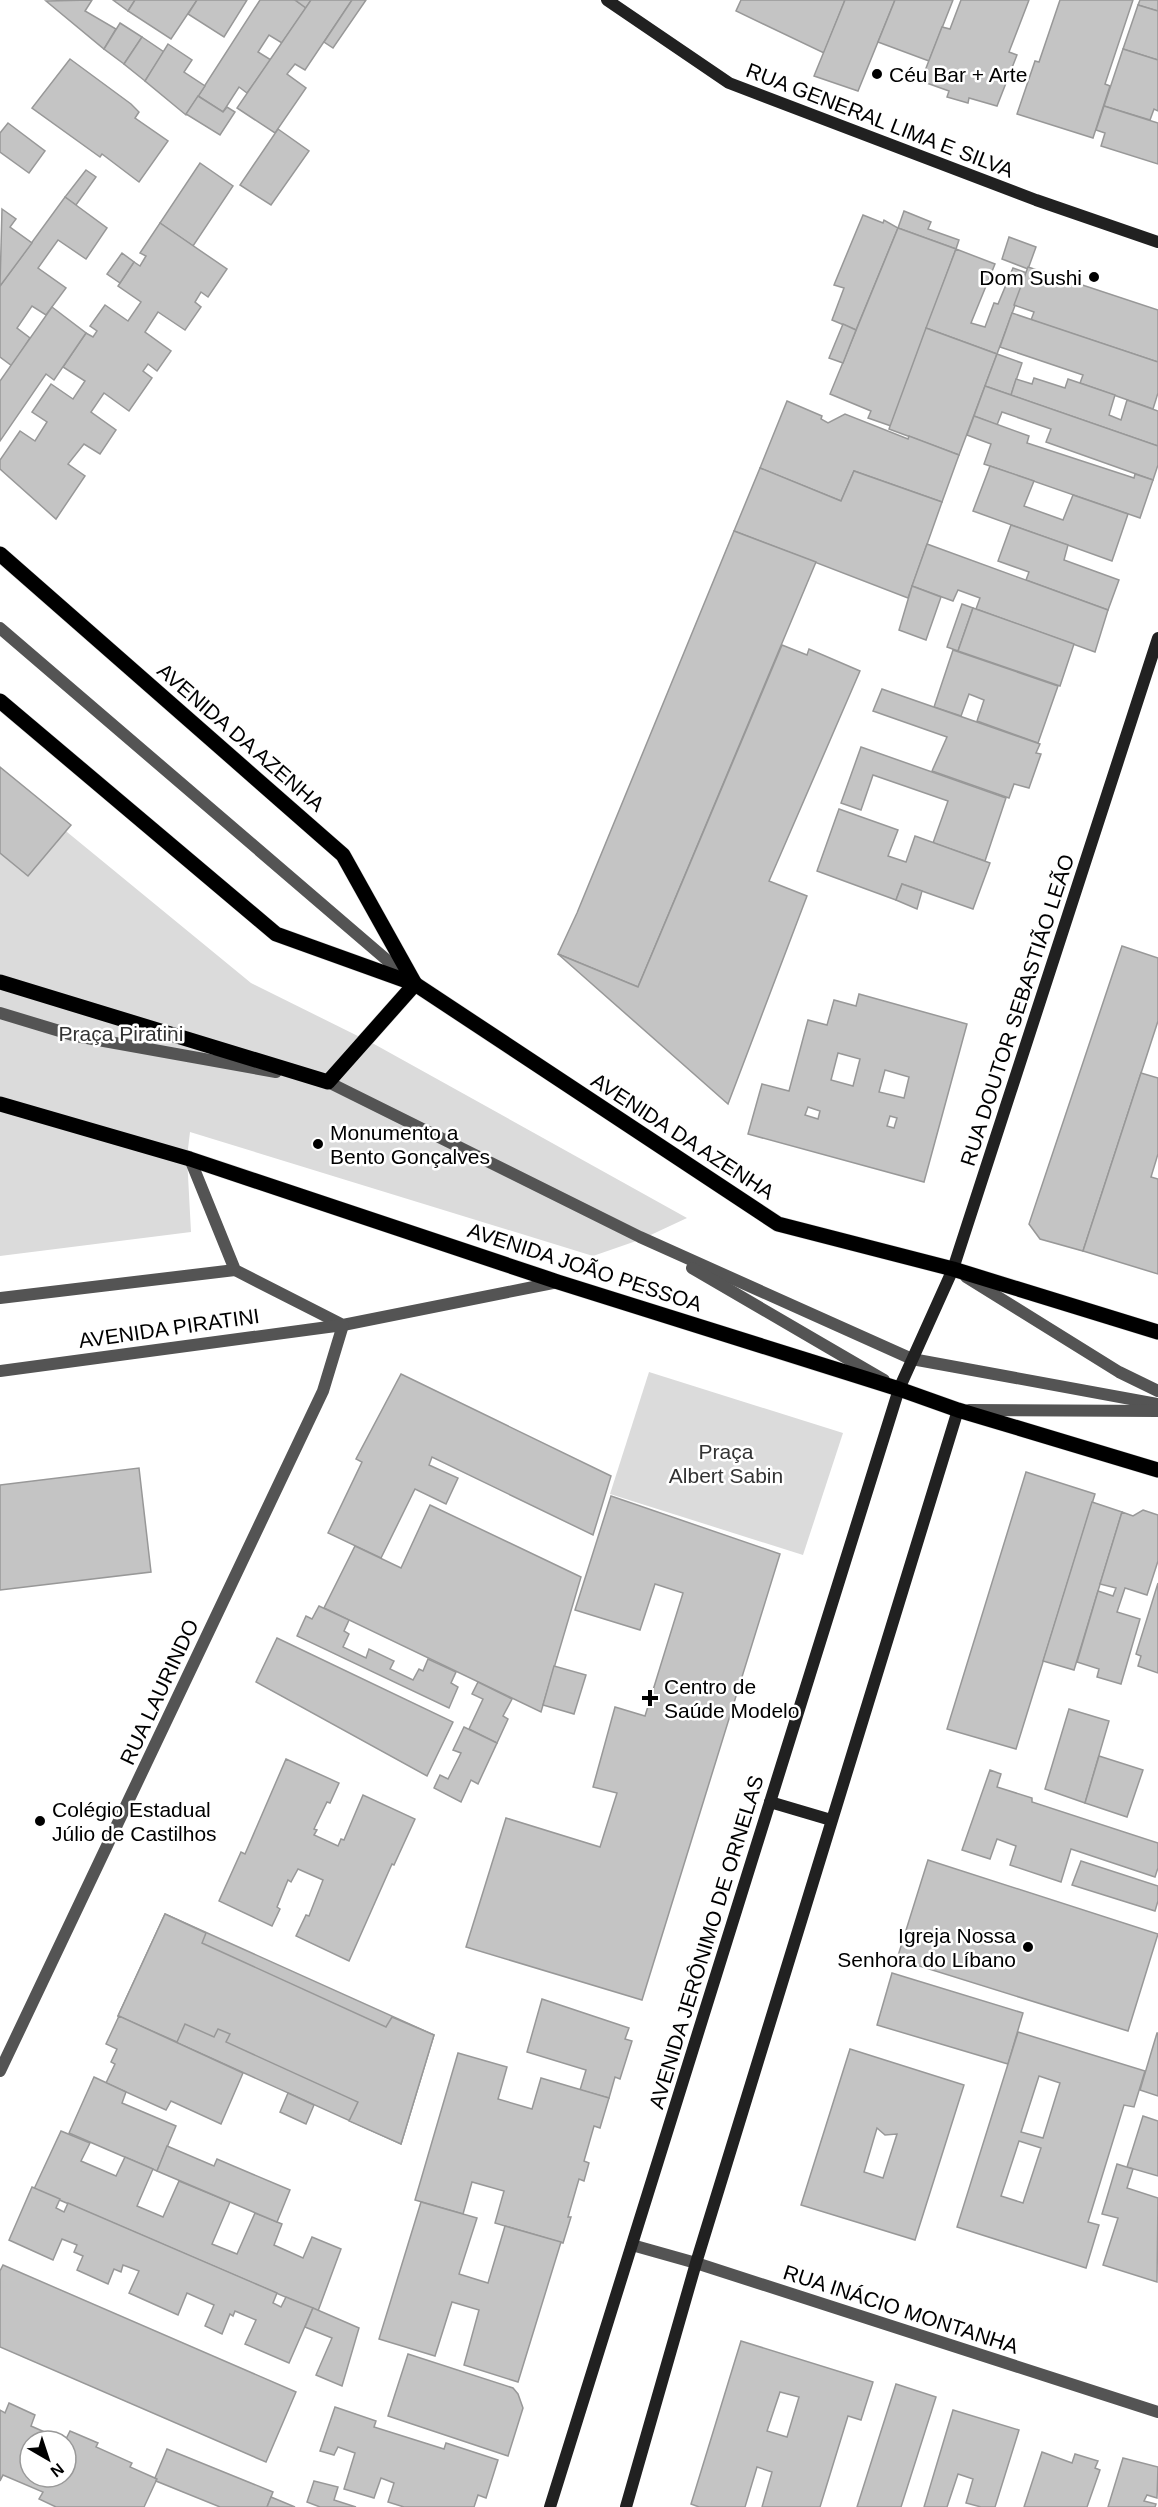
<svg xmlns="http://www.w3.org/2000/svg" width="1158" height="2507" font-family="Arial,sans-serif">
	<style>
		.green { fill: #dbdbdb }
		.building { fill: #c4c4c4; stroke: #989898; stroke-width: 1.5; fill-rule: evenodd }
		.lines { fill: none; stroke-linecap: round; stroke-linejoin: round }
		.primary-casing { stroke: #dbdbdb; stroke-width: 16 }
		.lane { stroke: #545454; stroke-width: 12 }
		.street { stroke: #545454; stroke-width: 12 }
		.secondary { stroke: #212121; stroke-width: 12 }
		.primary { stroke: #000; stroke-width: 15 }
		.poi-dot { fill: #000; stroke: #fff; stroke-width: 2 }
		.labels { text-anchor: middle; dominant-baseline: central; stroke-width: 5; stroke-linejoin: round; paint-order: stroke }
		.poi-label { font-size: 21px; fill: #000; stroke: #fff; text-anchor: start }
		.street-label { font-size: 21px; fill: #000; stroke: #fff }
		.park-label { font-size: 21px; fill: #323232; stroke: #fff }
	</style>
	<rect width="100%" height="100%" fill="#fff"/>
	<g class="green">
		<path d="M0,777l251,206 123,61 313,174 -45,21 -49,17 -403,-124 -3,25 4,75 -191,24z"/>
		<path d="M649,1372l194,61 -40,122 -193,-61z"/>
	</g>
	<g class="building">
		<path d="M92,0l-7,11 31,18 -12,20 -58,-48z"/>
		<path d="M113,0h22l-7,11z"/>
		<path d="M135,0h62l-26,39 -43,-28z"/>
		<path d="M197,0h50l-23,37 -36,-23z"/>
		<path d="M260,0h35l11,8 -24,35 -13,-8 -11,17 13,8 -24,33 -8,-6 -16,25 -25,-16z"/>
		<path d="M295,0h16l-5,8z"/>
		<path d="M311,0h41l-47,70 -10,-6 -8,10 19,14 -31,45 -38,-25z"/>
		<path d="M352,0h14l-33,48 -9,-6z"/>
		<path d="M741,0h104l-21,53 -88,-42z"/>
		<path d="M845,0h50l-37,91 -44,-15z"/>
		<path d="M895,0h58l-24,61 -51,-19z"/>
		<path d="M961,0h68l-20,52 8,3 -20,51 -28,-8 -1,5 -21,-6 2,-6 -28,-10 21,-54 8,2z"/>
		<path d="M1060,0h73l-28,84 5,2 -17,52 -76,-24 18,-53 4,1z"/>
		<path d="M1140,0h18v11l-20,-6z"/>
		<path d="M1138,5l20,6v49l-35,-11z"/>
		<path d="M120,23l22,14 -18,27 -20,-15z"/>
		<path d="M142,37l22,15 -19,29 -21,-17z"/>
		<path d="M168,44l24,16 -8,12 21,14 -19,29 -41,-34z"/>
		<path d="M1123,49l35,11v51l-4,-2 -4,11 -46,-14z"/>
		<path d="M70,59l61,45 8,8 -4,6 33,23 -29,41 -37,-28 -2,3 -68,-49z"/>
		<path d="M198,96l25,16 4,-5 8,5 -15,23 -34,-21z"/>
		<path d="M1104,106l54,17v41l-57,-18 4,-13 -9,-3z"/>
		<path d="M8,123l37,28 -16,22 -29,-21v-19z"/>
		<path d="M278,129l31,22 -38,54 -31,-20z"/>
		<path d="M200,163l33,23 -40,60 -33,-23z"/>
		<path d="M86,170l10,7 -20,28 -11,-8z"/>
		<path d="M65,197l42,31 -21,31 -28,-19 -20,28 28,20 -20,27 -14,-9 -15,22 13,10 -18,28 -12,-9v-71z"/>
		<path d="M2,209l14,10 -6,8 22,16 -32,43z"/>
		<path d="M904,211l27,11 -3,7 31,11 -3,9 -58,-21z"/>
		<path d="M863,215l20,8 1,-3 14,8 -42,102 -24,-10 12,-32 -10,-3z"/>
		<path d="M160,223l67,46 -19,28 -7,-5 -6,10 6,5 -16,23 -27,-18 -13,20 26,19 -14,20 -9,-7 -5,7 9,7 -23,33 -25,-18 -13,19 25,18 -16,24 -16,-10 -16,20 17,12 -29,43 -56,-50v-9l20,-29 15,10 12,-19 -15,-10 19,-28 22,15 12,-18 -22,-14 23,-34 7,4 4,-6 -7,-5 15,-21 23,16 13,-19 -23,-16 16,-24 6,4 6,-10 -6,-3z"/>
		<path d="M898,228l58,21 -65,177 -23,-8 3,-7 -41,-17z"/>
		<path d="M1009,237l27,10 -8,22 -26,-10z"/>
		<path d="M956,249l39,15 -24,59 14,4 9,-24 4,1 15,-36 14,5 -30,81 -71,-26z"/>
		<path d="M122,253l12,9 -14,21 -13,-9z"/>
		<path d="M1028,267l130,43v52l-127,-42 3,-8 -20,-7z"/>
		<path d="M52,307l34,26 -32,47 -8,-6 -46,67v-60z"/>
		<path d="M1012,313l146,49v31l-5,16 -73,-26 3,-8 -83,-28z"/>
		<path d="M843,324l13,6 -13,33 -14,-5z"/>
		<path d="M926,328l71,26 -38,101 -70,-26z"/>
		<path d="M997,354l25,9 -11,32 -26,-9z"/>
		<path d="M1034,378l31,10 3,-9 47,16 -6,20 12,5 6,-20 31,11v35l-147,-51 5,-16 16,5z"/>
		<path d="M985,386l173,60v19l-5,15 -107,-38 5,-13 -49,-17 -5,13 -23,-9z"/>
		<path d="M787,401l35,15 -1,3 7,4 17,-9 63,25 1,-3 50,19 -17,47 -88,-31 -13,30 -81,-33z"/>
		<path d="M974,416l55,20 -2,7 107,35 1,-4 18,6 -13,38 -156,-54 7,-20 -24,-9z"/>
		<path d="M990,466l44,15 -10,25 39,14 10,-25 55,19 -16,47 -139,-50z"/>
		<path d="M760,468l81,33 13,-30 88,31 -34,96 -174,-67z"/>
		<path d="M1011,525l57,20 -4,15 55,20 -11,30 -82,-30 3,-8 -31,-11z"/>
		<path d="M734,531l82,31 -178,425 -80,-33 19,-41z"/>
		<path d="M927,544l181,66 -13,42 -119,-43 4,-11 -22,-8 -5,11 -41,-15z"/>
		<path d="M912,586l29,11 -15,43 -27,-10z"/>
		<path d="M962,604l11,4 -15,43 -11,-4z"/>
		<path d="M973,608l101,36 -14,42 -102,-35z"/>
		<path d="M782,645l25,10 2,-6 51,22 -91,210 38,15 -79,208 -170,-150 80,33z"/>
		<path d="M953,650l105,36 -20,57 -61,-22 7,-21 -15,-6 -8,22 -27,-9z"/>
		<path d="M882,689l158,55 -4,9 5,1 -12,34 -15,-4 -5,14 -77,-27 15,-34 -74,-26z"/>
		<path d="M861,747l145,51 -21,63 -52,-18 15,-42 -75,-26 -12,35 -20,-7z"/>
		<path d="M0,767l71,58 -43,51 -28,-23z"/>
		<path d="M839,809l59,21 -10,26 18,6 9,-26 75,27 -17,46 -71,-25 -6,16 -79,-29z"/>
		<path d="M902,884l20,7 -5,18 -21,-9z"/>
		<path d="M1122,946l36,12v63l-75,230 -43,-12 -11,-15z"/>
		<path d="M859,994l108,30 -43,158 -176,-48 14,-50 27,7 19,-71 19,5 7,-25 22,6zM838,1053l22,6 -7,27 -22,-6zM885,1070l24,7 -5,21 -25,-6zM808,1107l12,4 -2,8 -13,-4zM890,1116l7,2 -3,10 -7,-2z"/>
		<path d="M1141,1073l17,5v76l-7,23 7,2v95l-75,-23z"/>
		<path d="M401,1374l210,102 -18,59 -161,-78 -3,8 29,13 -12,26 -31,-15 -34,69 -53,-25 34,-71 -6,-3z"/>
		<path d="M139,1468l12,104 -151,18v-105z"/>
		<path d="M1026,1472l69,22 -79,255 -69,-20z"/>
		<path d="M611,1496l169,58 -138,446 -176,-53 40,-129 94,29 17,-54 -24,-6 22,-80 30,9 38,-123 -28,-9 -15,46 -65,-20z"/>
		<path d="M1092,1502l30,10 -48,158 -31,-9z"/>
		<path d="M430,1505l151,72 -40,135 -217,-104 31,-62 46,22z"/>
		<path d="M1143,1510l15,5v46l-11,34 -22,-7 -8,24 23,7 -19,65 -24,-7 2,-8 -22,-7 21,-71 15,5 3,-8 -16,-4 22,-72 11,4z"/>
		<path d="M1158,1583v90l-20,-7 3,-10 -5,-2z"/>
		<path d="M319,1606l30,14 -5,11 5,3 -6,13 23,11 3,-9 25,12 -4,8 23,11 6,-11 4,2 5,-12 28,13 -5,11 7,4 -9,21 -152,-72 9,-20 6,3z"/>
		<path d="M277,1638l176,84 -26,54 -171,-94z"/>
		<path d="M554,1666l32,9 -12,39 -31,-9z"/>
		<path d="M478,1682l34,17 -9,17 5,3 -11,24 -28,-14 14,-30 -11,-5z"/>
		<path d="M1069,1709l40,12 -24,82 -40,-14z"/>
		<path d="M464,1727l33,16 -19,41 -7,-4 -10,22 -27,-14 6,-13 8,4 13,-26 -8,-3z"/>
		<path d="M1099,1756l44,14 -16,47 -42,-14z"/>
		<path d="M286,1759l53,24 -9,20 -3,-1 -13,27 3,1 -3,5 24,11 3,-7 3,1 19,-45 52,24 -21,46 -2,-1 -43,97 -53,-25 10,-21 3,1 14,-36 -25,-11 -7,13 -3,-2 -11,27 3,2 -8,17 -53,-25 22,-49 4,2z"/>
		<path d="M990,1770l11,4 -4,13 35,11v4l126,41v25l-3,9 -84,-28 -10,33 -51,-17 6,-19 -19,-7 -7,20 -28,-9z"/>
		<path d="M928,1860l230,74 -30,97 -231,-72z"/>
		<path d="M1081,1861l77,25v15l-3,10 -83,-26z"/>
		<path d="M165,1914l269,121 -33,109 -283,-128z"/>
		<path d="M165,1914l41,19 -4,10 184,84 6,-10 42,18 -33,109 -52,-23 9,-19 -132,-60 4,-8 -12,-5 -4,8 -29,-13 -8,18 -59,-26z"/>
		<path d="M892,1973l131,40 -15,51 -131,-39z"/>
		<path d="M542,1999l87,29 -4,11 7,2 -12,38 -5,-2 -6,21 -29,-8 6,-20 -59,-18z"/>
		<path d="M119,2016l124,57 -22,51 -50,-23 -5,9 -60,-27 9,-19 -4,-2 6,-13 -11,-5z"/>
		<path d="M1018,2032l127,39 -11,36 -10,-2 -36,117 11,3 -13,43 -129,-41zM1039,2076l21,7 -17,55 -22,-6zM1019,2141l22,7 -18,55 -22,-7z"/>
		<path d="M1157,2033h1v63l-18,-6z"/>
		<path d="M850,2049l114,36 -49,155 -114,-35zM877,2128l8,7 12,-1 -14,44 -19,-6z"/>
		<path d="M458,2053l49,14 -9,32 34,10 9,-31 68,20 -9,30 -6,-2 -10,35 5,2 -5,18 -5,-2 -11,38h3l-8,26 -68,-20 9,-32 -32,-9 -9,32 -48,-14z"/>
		<path d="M94,2077l32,15 -4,11 54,23 -19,45 -88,-38z"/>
		<path d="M288,2093l26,12 -8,19 -26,-12z"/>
		<path d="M1143,2116l15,5v55l-31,-9z"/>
		<path d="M61,2131l29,12 -9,18 35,15 9,-19 28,12 -16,37 26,11 16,-36 51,21 -18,42 25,10 18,-41 27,11 -8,21 29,13 9,-21 29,12 -23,62 -284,-122z"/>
		<path d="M167,2146l47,20 3,-7 73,31 -13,32 -120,-51z"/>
		<path d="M1117,2164l16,5 -6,19 31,10 -1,84 -54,-17 15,-47 -16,-4z"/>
		<path d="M32,2187l28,12 -4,9 8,4 4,-9 209,90 -4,10 8,4 5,-10 27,11 -24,55 -44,-19 11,-24 -21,-9 -2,5 -3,-2 -8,20 -17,-8 9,-21 -27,-12 -9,22 -49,-22 10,-22 -16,-6 -2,7 -7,-3 -6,15 -31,-14 6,-14 -9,-4 3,-7 -15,-6 -9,21 -44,-20z"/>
		<path d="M421,2202l56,16 -18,56 29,9 17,-57 56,16 -43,140 -54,-17 15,-55 -27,-8 -17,54 -56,-17z"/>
		<path d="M3,2265l293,127 -30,70 -266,-115v-76z"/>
		<path d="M313,2308l46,20 -17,58 -26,-11 16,-37 -27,-11z"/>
		<path d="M741,2341l132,41 -12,38 -13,-4 -28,91h-58l10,-35 -15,-5 -12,40h-46l-8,-3zM780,2392l19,5 -12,40 -20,-6z"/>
		<path d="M408,2354l105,34 5,6 5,14 -15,48 -120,-40z"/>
		<path d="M896,2384l40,13 -35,110h-44z"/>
		<path d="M9,2403l26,12 -4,11 34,15 5,-10 28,12 -2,4 36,16 -2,4 27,12 -13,28h-88l-17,-8 4,-7 -40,-17 -3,6v-71l5,3zM30,2441h36v36h-36z"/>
		<path d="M335,2407l41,14 -2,6 70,22 2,-6 52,17 -12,38 -8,-3 -4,12h-70l-16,-5 6,-19 -13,-5 -7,20 -30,-9 11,-36 -17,-6 -4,8 -14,-4z"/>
		<path d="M953,2410l66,20 -24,77h-14l-15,-4 7,-24 -15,-5 -11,33h-23z"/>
		<path d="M167,2449l106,43 -6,15h-47l-64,-26 1,-2 -2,-1z"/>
		<path d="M1042,2452l30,11 3,-9 23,7 -3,7 5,2 -13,37h-63z"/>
		<path d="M1123,2458l35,9 -1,31 -10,-3 -3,6 12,3 -1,3h-47z"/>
		<path d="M314,2481l24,6 -4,13 22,7h-36l-13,-5z"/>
		<path d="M271,2497l24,10h-28z"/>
	</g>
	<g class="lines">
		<defs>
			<g id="primary">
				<path d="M0,554l343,301 72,129"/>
				<path d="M0,701l276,233 139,50 363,240 175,45 205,63"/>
				<path d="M0,982l328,100 87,-98"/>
				<path d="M0,1104l190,55 368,123 341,107 59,21 200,60"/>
			</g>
		</defs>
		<use href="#primary" class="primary-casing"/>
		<g class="lane">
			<path d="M0,628l409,351"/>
			<path d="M0,1013l76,23 200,36"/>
			<path d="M320,1080l8,2 312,155 272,122 246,45"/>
			<path d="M692,1268l192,112"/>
			<path d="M966,1277l153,95 39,19"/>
			<path d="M969,1410l189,1"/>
		</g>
		<g class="street">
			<path d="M190,1159l45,111 108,55 215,-43"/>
			<path d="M0,1298l235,-28"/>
			<path d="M0,1371l343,-46 -20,66 -323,680"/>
			<path d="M632,2245l64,18 462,149"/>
		</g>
		<g class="secondary">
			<path d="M607,0l122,83 307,117 122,42"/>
			<path d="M770,1802l61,18"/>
			<path d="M550,2507l349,-1118 54,-120 205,-631"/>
			<path d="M626,2507l70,-244 262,-853"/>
		</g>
		<use href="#primary" class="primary"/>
	</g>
	<g class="poi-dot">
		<circle cx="877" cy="74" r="6"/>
		<circle cx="1094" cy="277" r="6"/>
		<circle cx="318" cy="1144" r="6"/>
		<path d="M647 1689h6v6h6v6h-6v6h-6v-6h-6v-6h6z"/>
		<circle cx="40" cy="1821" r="6"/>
		<circle cx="1028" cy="1947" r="6"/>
	</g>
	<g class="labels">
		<g class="poi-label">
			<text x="889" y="74">Céu Bar + Arte</text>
			<text x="1082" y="277" text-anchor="end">Dom Sushi</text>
			<text x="330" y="1132">Monumento a<tspan x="330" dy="24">Bento Gonçalves</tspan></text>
			<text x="664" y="1686">Centro de<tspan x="664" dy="24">Saúde Modelo</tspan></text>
			<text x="52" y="1809">Colégio Estadual<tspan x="52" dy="24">Júlio de Castilhos</tspan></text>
			<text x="1016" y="1935" text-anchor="end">Igreja Nossa<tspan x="1016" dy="24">Senhora do Líbano</tspan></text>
		</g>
		<g class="street-label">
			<text transform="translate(880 120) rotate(21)">RUA GENERAL LIMA E SILVA</text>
			<text transform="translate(241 737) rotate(41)">AVENIDA DA AZENHA</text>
			<text transform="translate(1017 1010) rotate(-72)">RUA DOUTOR SEBASTIÃO LEÃO</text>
			<text transform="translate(683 1136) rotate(33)">AVENIDA DA AZENHA</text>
			<text transform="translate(585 1267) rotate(18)">AVENIDA JOÃO PESSOA</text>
			<text transform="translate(169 1328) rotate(-8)">AVENIDA PIRATINI</text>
			<text transform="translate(159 1692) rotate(-65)">RUA LAURINDO</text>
			<text transform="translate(706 1942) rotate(-73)">AVENIDA JERÔNIMO DE ORNELAS</text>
			<text transform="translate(901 2309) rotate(18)">RUA INÁCIO MONTANHA</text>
		</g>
		<g class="park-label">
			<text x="121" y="1033">Praça Piratini</text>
			<text x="726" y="1451">Praça<tspan x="726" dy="24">Albert Sabin</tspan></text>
		</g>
	</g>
	<g transform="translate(48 2459) rotate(141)"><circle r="28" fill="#ffffff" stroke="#999999" stroke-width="1.5"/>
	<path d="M0-4.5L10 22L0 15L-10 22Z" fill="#000000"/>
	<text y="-9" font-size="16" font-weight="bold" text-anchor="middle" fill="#000000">N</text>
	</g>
</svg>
